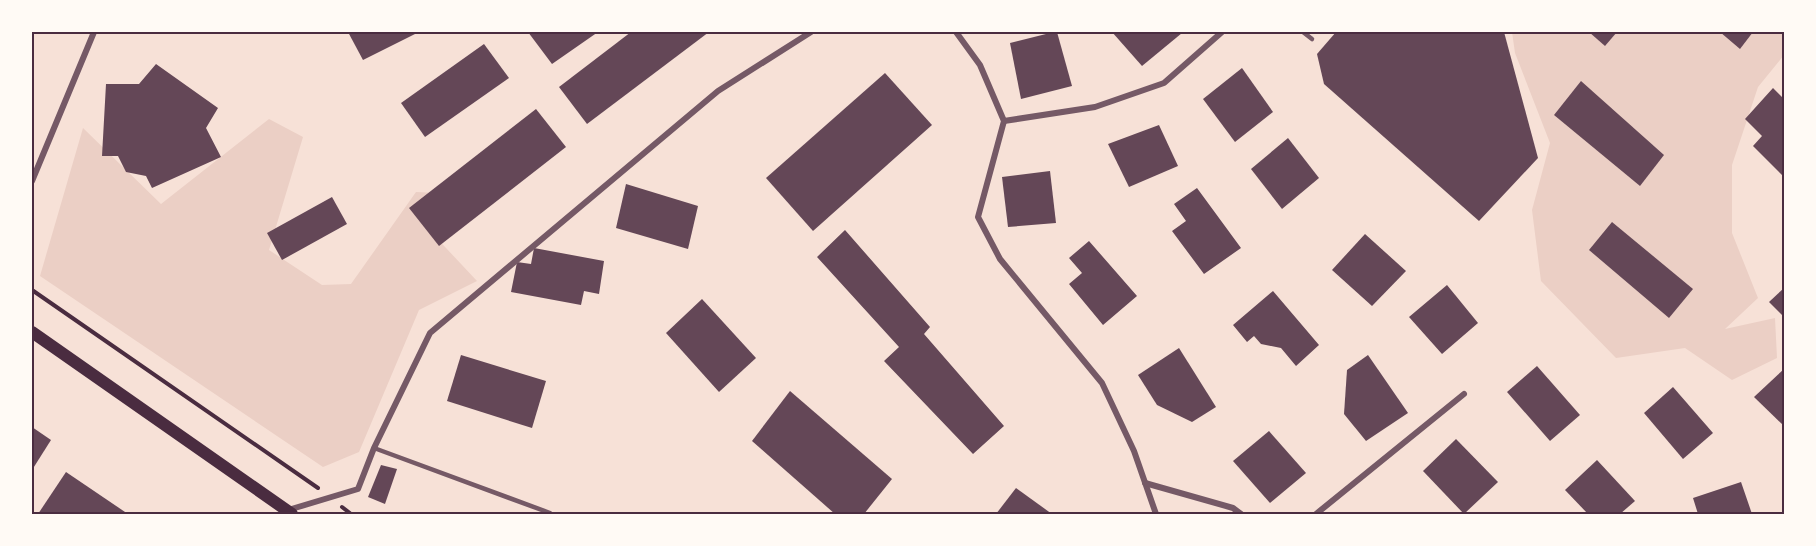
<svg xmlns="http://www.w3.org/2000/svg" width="1816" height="546" font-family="Signika,sans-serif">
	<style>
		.green { fill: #ebcfc5 }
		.building { fill: #644757 }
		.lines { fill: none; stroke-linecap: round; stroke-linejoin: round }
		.path { stroke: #4a2c40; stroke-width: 4 }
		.service { stroke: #755966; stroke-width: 4.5 }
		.minor { stroke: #755966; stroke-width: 6 }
		.secondary { stroke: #4a2c40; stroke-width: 12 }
		.neatline { fill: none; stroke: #4a2c40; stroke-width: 2 }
	</style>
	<rect width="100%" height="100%" fill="#f7e1d7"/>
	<g class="green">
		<path d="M1512,32h272v23l-26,32 -26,78v68l26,65 -33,31 50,-11 2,40 -45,22 -47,-32 -69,10 -75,-77 -9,-71 18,-67 -35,-90z"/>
		<path d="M269,119l34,18 -34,113 53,35 29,-1 65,-92 44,2 -29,38 46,49 -58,29 -60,142 -36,15 -283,-191 43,-148 78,76z"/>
	</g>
	<g class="building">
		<path d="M348,32h71l-56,28z"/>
		<path d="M528,32h70l-46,32z"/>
		<path d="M631,32h78l-122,92 -28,-37z"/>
		<path d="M1054,32h3l15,54 -51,13 -11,-56z"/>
		<path d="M1112,32h69l1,1 -40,33z"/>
		<path d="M1336,32h168l34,126 -59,63 -155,-137 -7,-30z"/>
		<path d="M1589,32h28l-12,14z"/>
		<path d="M1720,32h33l-13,17z"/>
		<path d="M484,44l25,34 -84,59 -24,-34z"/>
		<path d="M156,64l62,44 -12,20 15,29 -69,31 -6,-12 -20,-4 -8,-16h-16l4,-72h33z"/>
		<path d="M1242,68l31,44 -38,30 -32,-43z"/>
		<path d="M885,73l47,52 -119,106 -47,-53z"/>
		<path d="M1581,81l83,74 -24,31 -86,-71z"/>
		<path d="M1773,88l11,11v78l-31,-31 9,-10 -17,-17z"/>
		<path d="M536,109l30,38 -127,99 -30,-38z"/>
		<path d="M1159,125l19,41 -49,21 -21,-43z"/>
		<path d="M1288,138l31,40 -37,31 -31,-40z"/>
		<path d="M1050,171l6,52 -48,4 -6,-50z"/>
		<path d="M626,184l72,22 -10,43 -72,-21z"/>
		<path d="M1197,188l44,60 -37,26 -32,-43 14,-10 -12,-17z"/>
		<path d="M332,197l15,27 -65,36 -15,-27z"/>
		<path d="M1612,222l81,67 -24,29 -80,-68z"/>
		<path d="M845,230l85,97 -6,7 80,92 -31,28 -89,-93 15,-14 -82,-90z"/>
		<path d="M1365,234l41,37 -34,35 -40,-36z"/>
		<path d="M1089,241l48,55 -34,29 -34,-41 13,-11 -13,-15z"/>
		<path d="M534,248l70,13 -5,33 -15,-3 -3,14 -70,-13 6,-30 14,2z"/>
		<path d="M1447,285l31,38 -36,31 -33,-37z"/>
		<path d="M1784,288v29l-15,-15z"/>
		<path d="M1273,291l46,54 -23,21 -15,-18 -20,-4 -7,-8 -7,6 -14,-17z"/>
		<path d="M702,299l54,59 -37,34 -53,-59z"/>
		<path d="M1179,348l37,59 -24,15 -35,-17 -19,-30z"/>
		<path d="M461,355l85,26 -14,47 -85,-27z"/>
		<path d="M1368,355l40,58 -42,28 -22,-27 3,-44z"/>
		<path d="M1537,366l43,49 -30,26 -43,-49z"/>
		<path d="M1784,369v57l-30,-29z"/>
		<path d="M1673,387l40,46 -30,26 -39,-46z"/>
		<path d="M790,391l102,88 -28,35h-29l-83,-73z"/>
		<path d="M32,427l19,13 -19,30z"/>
		<path d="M1269,431l37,42 -36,30 -37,-42z"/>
		<path d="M1456,439l42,43 -34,32 -41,-43z"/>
		<path d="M1597,460l38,41 -15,13h-32l-23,-24z"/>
		<path d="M381,465l16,4 -12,35 -17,-7z"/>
		<path d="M66,472l62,42h-90z"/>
		<path d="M1741,482l11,32h-54l-5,-16z"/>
		<path d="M1016,488l36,26h-56z"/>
	</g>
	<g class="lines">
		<g class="path">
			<path d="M32,290l286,198"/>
			<path d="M342,507l9,7"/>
		</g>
		<g class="service">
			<path d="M1303,32l9,7"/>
			<path d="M374,448l176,65"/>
		</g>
		<g class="minor">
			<path d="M956,32l24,33 24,56 -26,96 22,42 102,124 32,68 22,63"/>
			<path d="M1004,121l91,-14 69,-24 58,-51"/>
			<path d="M32,181l62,-149"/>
			<path d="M1145,483l88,25 8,6"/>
			<path d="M288,510l70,-21 16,-41 56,-115 288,-242 93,-59"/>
			<path d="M1316,514l148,-120"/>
		</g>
		<path class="secondary" d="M32,332l260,182"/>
	</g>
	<rect width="1816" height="546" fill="none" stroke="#fffaf5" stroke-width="66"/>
	<rect x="33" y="33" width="1750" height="480" class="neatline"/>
</svg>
